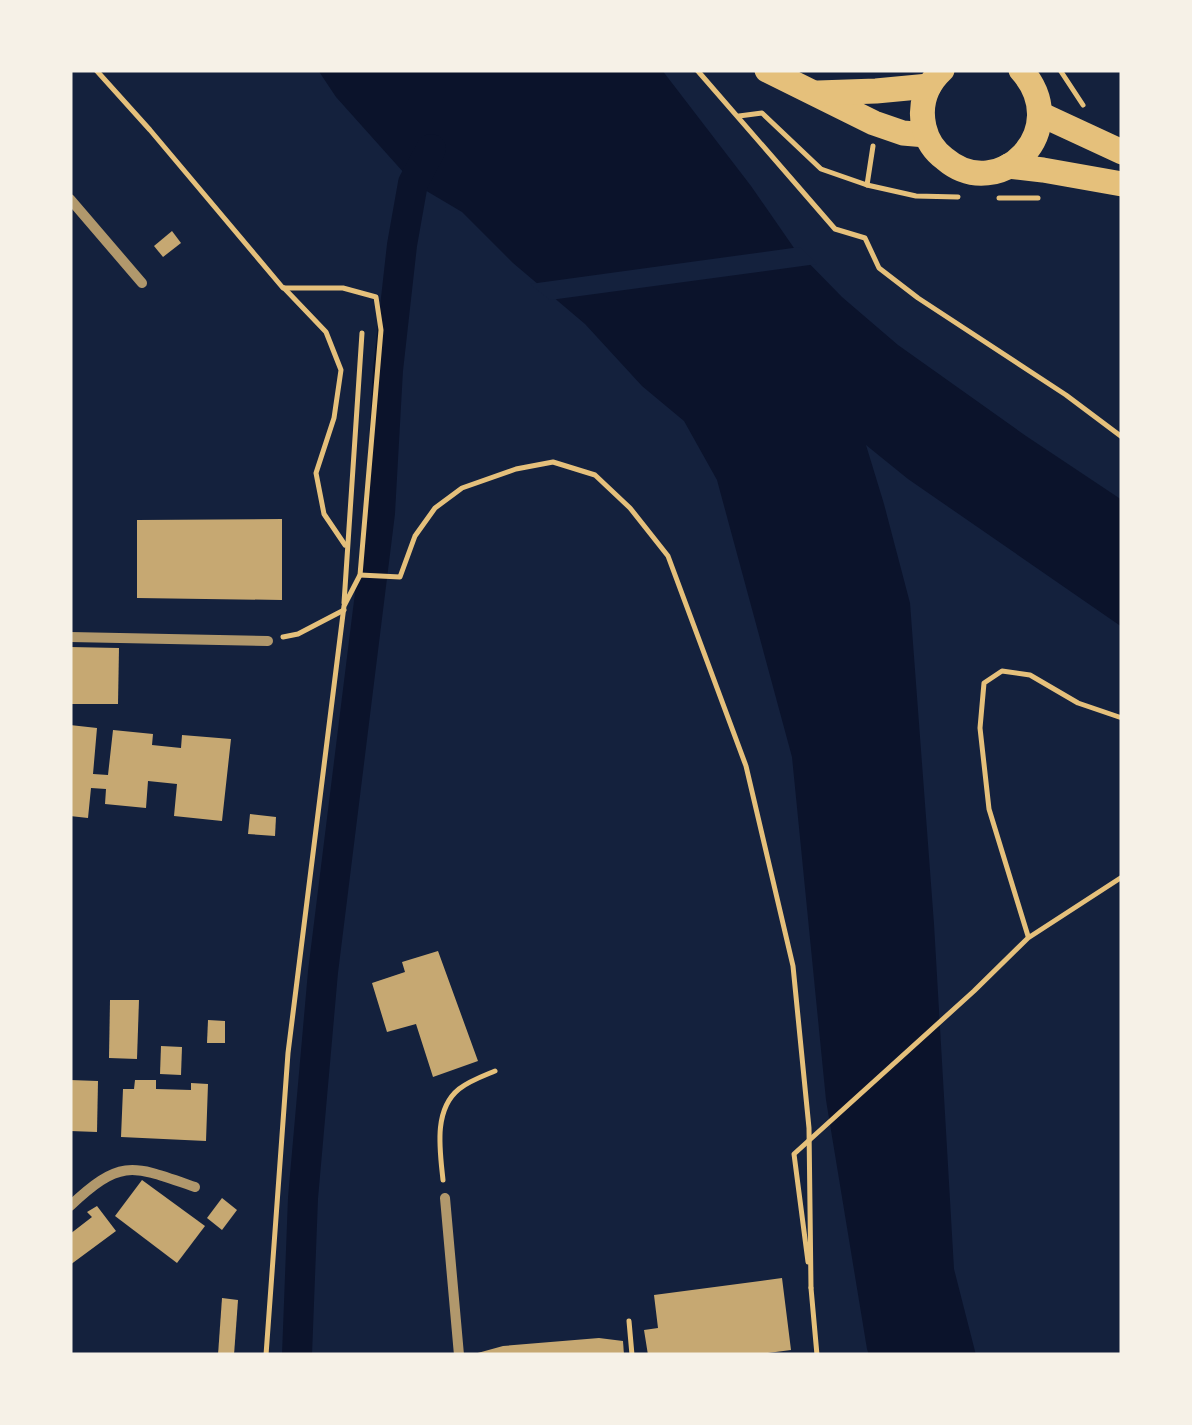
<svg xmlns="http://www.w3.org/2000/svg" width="1192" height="1425" font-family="'Libre Baskerville',serif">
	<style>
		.water { fill: #0b132b }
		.pier { fill: #14213d }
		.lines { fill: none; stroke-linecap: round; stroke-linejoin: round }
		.canal { stroke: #0b132b; stroke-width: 30 }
		.building { fill: #c6a872 }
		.path { stroke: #e5c07b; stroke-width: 5 }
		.minor { stroke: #b1986c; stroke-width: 10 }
		.primary { stroke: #e5c07b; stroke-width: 25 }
	</style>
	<rect width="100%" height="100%" fill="#14213d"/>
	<path class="water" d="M318,70h344l89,116 43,62 48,49 56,48 128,91 96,64v127l-214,-148 -42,-34 18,59 26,99 24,321 20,345 22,86h-107l-2,-6 -41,-249 -34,-343 -75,-277 -33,-59 -42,-35 -57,-62 -72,-61 -51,-51 -49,-29 -77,-86z"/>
	<path class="pier" d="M800,247l17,17 -267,36 -20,-16z"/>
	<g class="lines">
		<path class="canal" d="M297,1355l6,-157 20,-226 57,-459 8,-143 14,-125 11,-62 18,-34"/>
	</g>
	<g class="building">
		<path d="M172,231l9,12 -18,14 -9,-11z"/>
		<path d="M282,519v81l-145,-2v-78z"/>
		<path d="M70,647l49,1 -1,56h-48z"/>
		<path d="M70,725l27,3 -4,46 15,1 5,-45 40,4 -1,11 29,3 1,-13 49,4 -9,82 -48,-5 3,-32 -29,-3 -2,27 -41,-4 1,-15 -15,-1 -3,30 -18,-2z"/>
		<path d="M250,814l26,3 -1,19 -27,-2z"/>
		<path d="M438,951l40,110 -45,16 -17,-53 -29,8 -15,-49 33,-11 -3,-10z"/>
		<path d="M110,1000h29l-2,59 -28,-1z"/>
		<path d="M208,1020l17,1v22h-18z"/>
		<path d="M161,1046l21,1 -1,28 -21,-1z"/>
		<path d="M70,1080l28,1 -1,51 -27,-1z"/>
		<path d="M135,1080h21v9l35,1v-7l17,1 -2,57 -85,-4 2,-48h11z"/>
		<path d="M142,1180l63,46 -28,37 -62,-47z"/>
		<path d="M222,1198l15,12 -15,20 -15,-12z"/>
		<path d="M97,1206l19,25 -46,34v-31l22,-17 -5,-5z"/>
		<path d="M782,1278l9,72 -38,5h-105l-4,-25 14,-2 -4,-33z"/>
		<path d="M222,1298l16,2 -4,55h-16z"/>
		<path d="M599,1338l24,3 1,14 -150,-1 29,-8z"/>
	</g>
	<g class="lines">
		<g class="path">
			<path d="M96,70l54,60 133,158h60l33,9 5,33 -21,245 -16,31 -56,447 -22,302"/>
			<path d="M697,70l138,159 30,9 14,30 39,30 148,97 56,42"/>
			<path d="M1060,70l23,35"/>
			<path d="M739,116l23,-3 59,56 46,16 6,-39"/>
			<path d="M867,185l49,11 42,1"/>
			<path d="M999,198h39"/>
			<path d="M284,288l42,44 15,38 -7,48 -18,55 8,41 21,31"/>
			<path d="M360,575l40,2 15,-41 20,-28 27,-20 54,-19 37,-7 42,13 35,33 38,48 78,210 47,200 16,162 2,160"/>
			<path d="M344,603l18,-270"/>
			<path d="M283,637l15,-3 46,-24"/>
			<path d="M1028,936l-39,-127 -9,-81 4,-45 18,-12 28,4 48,28 44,15"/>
			<path d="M443,1180c-3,-29 -10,-70 16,-91 10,-8 24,-13 36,-18"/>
			<path d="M808,1262l-14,-108 180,-163 54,-53 94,-61"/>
			<path d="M811,1288l6,67"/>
			<path d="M629,1321l3,34"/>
		</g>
		<g class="minor">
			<path d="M70,199l72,84"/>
			<path d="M70,637l198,4"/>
			<path d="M445,1198l14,157"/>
			<path d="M70,1206c51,-48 62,-41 125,-19"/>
		</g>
		<g class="primary">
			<path d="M767,70l107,53 29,10 23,2"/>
			<path d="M942,70c-16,15 -23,35 -18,57 3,13 10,24 21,32 54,46 130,-29 76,-89"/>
			<path d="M818,93l58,-2 53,-5"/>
			<path d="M1040,114l82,38"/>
			<path d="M1008,166l35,4 79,14"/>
		</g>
	</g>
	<rect width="1192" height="1425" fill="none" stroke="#f6f1e7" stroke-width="145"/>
</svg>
